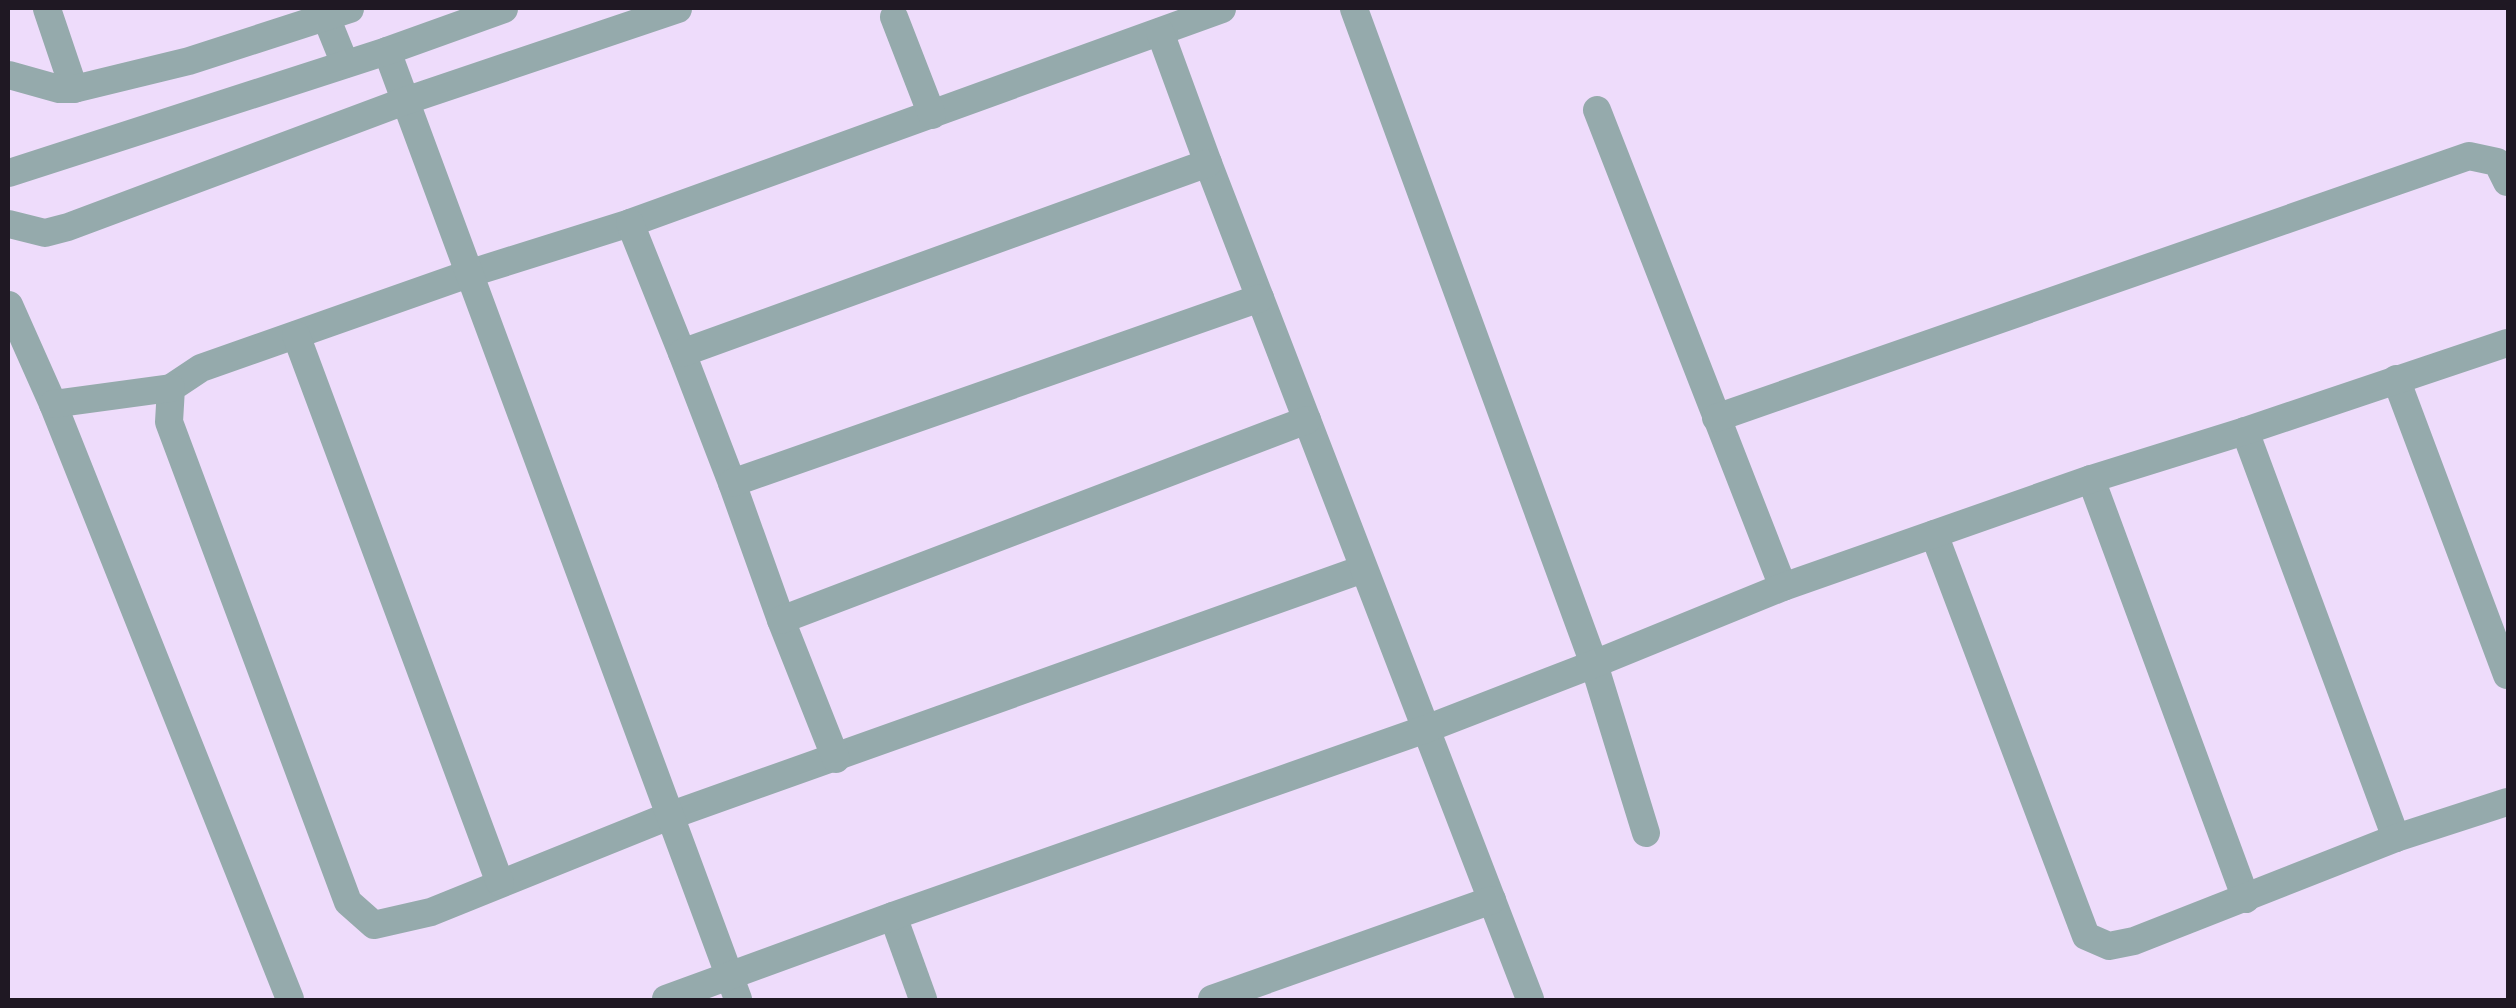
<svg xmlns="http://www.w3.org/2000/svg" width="2516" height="1008" font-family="'Roboto Condensed',sans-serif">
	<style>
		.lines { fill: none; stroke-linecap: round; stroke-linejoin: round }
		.minor { stroke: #95aaac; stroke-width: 28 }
	</style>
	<rect width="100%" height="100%" fill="#eedcfb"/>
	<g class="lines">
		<g class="minor">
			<path d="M47,9l27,80"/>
			<path d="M1222,9l-592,214 -159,50 -270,95 -30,20 -2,34 179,480 26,23 57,-13 238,-96 694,-247"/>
			<path d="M1354,9l240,655 52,169"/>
			<path d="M326,17l19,47"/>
			<path d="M894,17l38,98"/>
			<path d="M1160,32l48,131 322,836"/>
			<path d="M387,51l351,948"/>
			<path d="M9,75l50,14h15l115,-28 161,-52"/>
			<path d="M1597,110l186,477"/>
			<path d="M9,173l378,-122 117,-42"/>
			<path d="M630,223l52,130 50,130 49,137 55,139"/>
			<path d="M9,224l36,9 23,-6 337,-126 273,-92"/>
			<path d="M9,305l44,99 237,595"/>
			<path d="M296,335l204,548"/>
			<path d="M682,353l526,-190"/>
			<path d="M2396,379l111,296"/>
			<path d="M53,404l118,-16"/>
			<path d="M1716,418l753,-262 28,6 10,20"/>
			<path d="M2245,431l151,407"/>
			<path d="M2091,479l155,420"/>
			<path d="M732,483l528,-185"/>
			<path d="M1934,534l152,402 23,10 25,-5 262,-103 111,-36"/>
			<path d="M781,620l526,-200"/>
			<path d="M893,916l30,83"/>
			<path d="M666,999l227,-83 533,-187 168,-65 189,-77 308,-108 154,-48 262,-88"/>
			<path d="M1212,999l280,-99"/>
		</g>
	</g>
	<rect width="2516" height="1008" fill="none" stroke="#1f1823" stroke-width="20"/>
</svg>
